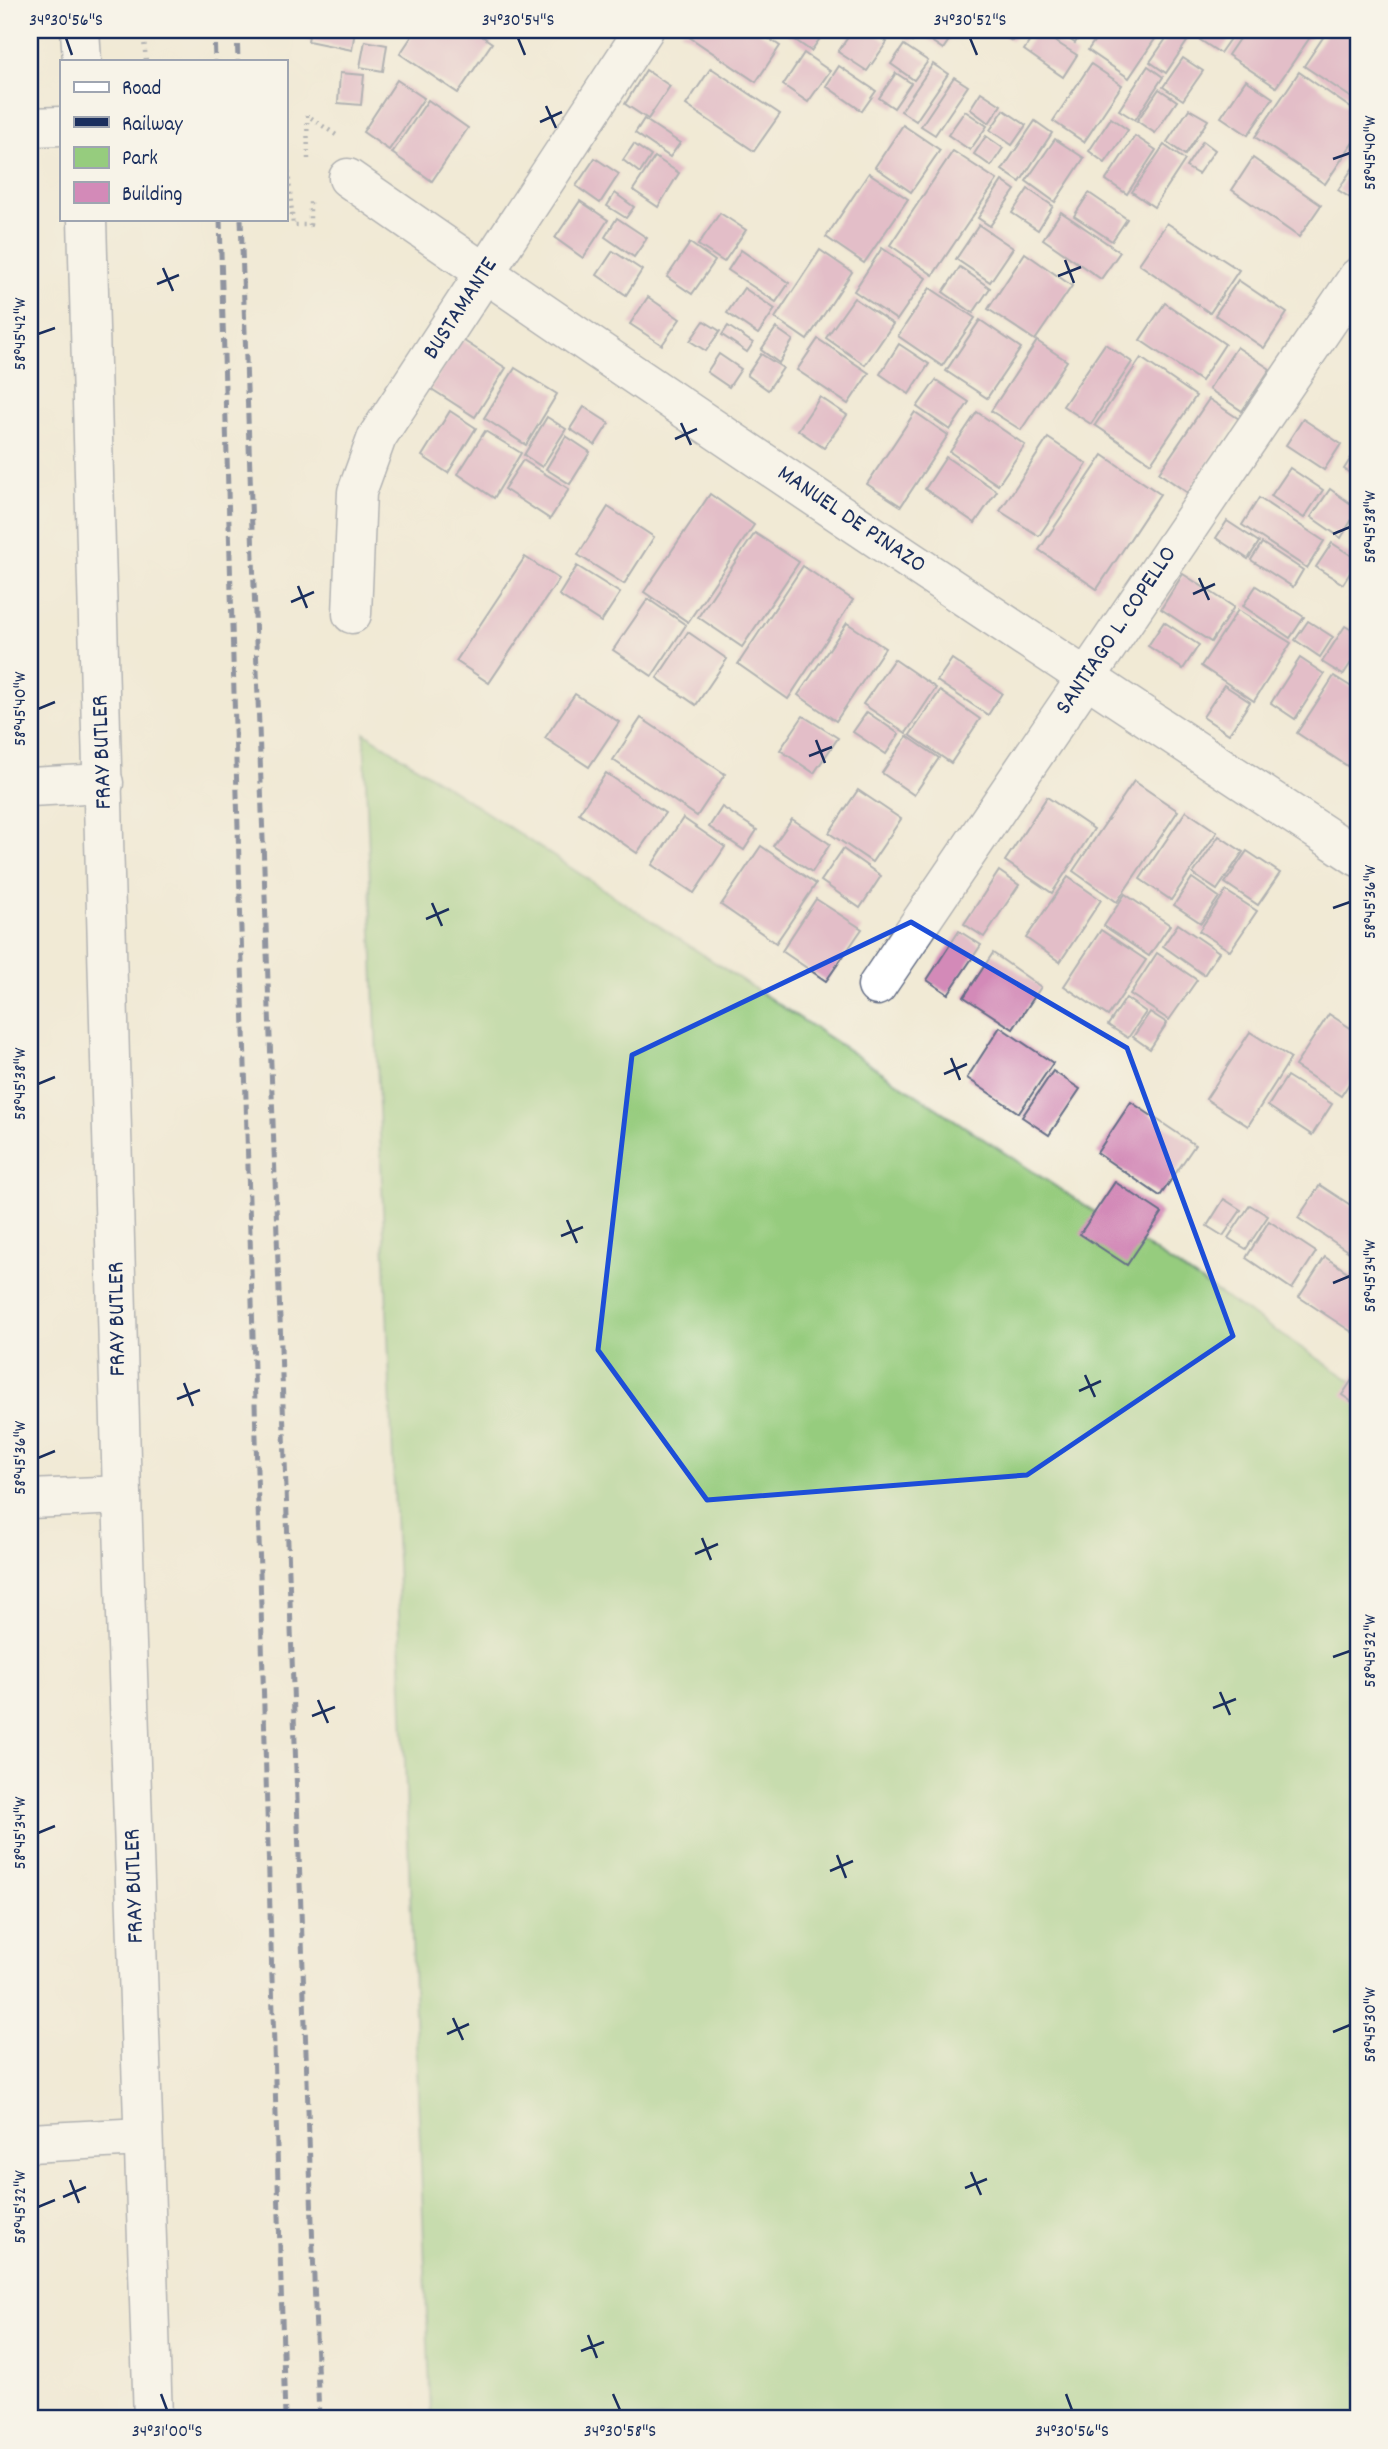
<svg xmlns="http://www.w3.org/2000/svg" width="1388" height="2449" font-family="Dekko,sans-serif">
	<style>
		.green { fill: #96cc7e; stroke: #587e6e; stroke-width: 2 }
		.building { fill: #d38ab8 }
		.lines { fill: none; stroke-linecap: round; stroke-linejoin: round }
		.minor-casing { stroke: #667088; stroke-width: 41 }
		.tertiary-casing { stroke: #667088; stroke-width: 41 }
		.path { stroke: #667088; stroke-width: 4.5; stroke-dasharray: 2 5; stroke-linecap: butt }
		.minor { stroke: #fff; stroke-width: 38 }
		.tertiary { stroke: #fff; stroke-width: 38 }
		.rail { stroke: #1b2f5e; stroke-width: 5; stroke-dasharray: 10 5; stroke-linecap: butt }
		.marked { fill: none; stroke: #1d4ed8; stroke-width: 5; stroke-linejoin: round }
		.ticks { fill: none; stroke: #1b2f5e; stroke-width: 2.5 }
		.labels { text-anchor: middle; dominant-baseline: central; stroke-width: 6; stroke-linejoin: round; paint-order: stroke }
		.street-label { font-size: 24px; fill: #1b2f5e; stroke: #f7f3e8 }
		.neatline { fill: none; stroke: #1b2f5e; stroke-width: 2.5 }
		.ticks-label { font-size: 18px; text-anchor: middle; fill: #1b2f5e }
	</style>
	<rect width="100%" height="100%" fill="#f7f3e8"/>
	<filter id="ink" filterUnits="userSpaceOnUse"><feTurbulence type="fractalNoise" baseFrequency=".0143" numOctaves="2"/><feDisplacementMap in="SourceGraphic" scale="14" xChannelSelector="R" yChannelSelector="G"/><feConvolveMatrix kernelMatrix="1 2 1 2 8 2 1 2 1" color-interpolation-filters="sRGB"/></filter>
	<filter id="wash" filterUnits="userSpaceOnUse"><feTurbulence type="fractalNoise" baseFrequency=".00686" numOctaves="4" result="noise"/><feDisplacementMap in="SourceGraphic" scale="28" xChannelSelector="R" yChannelSelector="G"/><feGaussianBlur stdDeviation="1.57" result="paint"/><feColorMatrix in="noise" values="0 0 0 0 0 0 0 0 0 0 0 0 0 0 0 0 0 1.4 0 .05"/><feComposite in="paint" operator="in"/></filter>
	<g filter="url(#wash)">
		<rect width="100%" height="100%" fill="#f1ead5"/>
		<path class="green" d="M364,732l994,653v1034h-927z"/>
		<g id="blocks">
			<g class="building">
				<path d="M310,30h45l-3,20 -44,-9z"/>
				<path d="M416,30h57l19,13 -34,50 -58,-39z"/>
				<path d="M679,30h77l24,16 -24,36z"/>
				<path d="M785,30h41l-15,21 -27,-19z"/>
				<path d="M853,30h16l18,12 -20,29 -29,-19z"/>
				<path d="M894,30h26l-8,12z"/>
				<path d="M928,30h28l-13,19 -19,-13z"/>
				<path d="M995,30h24l-7,11z"/>
				<path d="M1037,30l40,25 -14,22 -39,-27z"/>
				<path d="M1056,30h28l-9,13z"/>
				<path d="M1102,30h59l-32,48 -41,-28z"/>
				<path d="M1172,30l16,10 -22,33 -16,-11z"/>
				<path d="M1185,30h51l-16,23z"/>
				<path d="M1245,30h70l-39,57 -48,-32z"/>
				<path d="M1328,30h14l16,11v61l-54,-36z"/>
				<path d="M365,41l22,4 -4,26 -23,-4z"/>
				<path d="M904,45l24,16 -14,19 -23,-16z"/>
				<path d="M804,53l26,18 -22,31 -25,-17z"/>
				<path d="M1183,58l20,13 -20,29 -20,-13z"/>
				<path d="M933,64l15,10 -32,47 -15,-10z"/>
				<path d="M1091,64l31,21 -38,57 -31,-21z"/>
				<path d="M839,66l37,25 -14,20 -36,-25z"/>
				<path d="M1148,66l15,11 -28,43 -16,-10z"/>
				<path d="M711,68l69,46 -26,37 -68,-46z"/>
				<path d="M646,70l24,16 -22,33 -23,-15z"/>
				<path d="M1299,72l59,41v22l-33,49 -70,-47z"/>
				<path d="M340,73l24,2 -3,30 -23,-2z"/>
				<path d="M896,73l15,10 -17,25 -15,-10z"/>
				<path d="M954,77l14,9 -33,49 -14,-9z"/>
				<path d="M397,80l27,18 -35,52 -26,-18z"/>
				<path d="M1246,80l27,18 -25,37 -27,-18z"/>
				<path d="M1159,89l18,12 -22,32 -18,-12z"/>
				<path d="M981,92l20,13 -12,18 -19,-14z"/>
				<path d="M428,100l40,28 -36,53 -40,-28z"/>
				<path d="M1189,109l19,11 -23,35 -18,-13z"/>
				<path d="M1004,110l22,15 -14,20 -22,-15z"/>
				<path d="M965,111l22,15 -17,24 -22,-15z"/>
				<path d="M1111,118l17,12 -23,33 -16,-12z"/>
				<path d="M644,119l36,24 -10,14 -35,-24z"/>
				<path d="M1035,121l17,12 -32,49 -18,-12z"/>
				<path d="M903,125l37,25 -29,42 -36,-25z"/>
				<path d="M986,136l17,12 -12,18 -17,-12z"/>
				<path d="M1135,136l21,14 -29,44 -21,-14z"/>
				<path d="M1055,139l29,19 -29,44 -29,-21z"/>
				<path d="M1203,141l12,9 -17,24 -12,-7z"/>
				<path d="M634,144l17,12 -11,17 -17,-13z"/>
				<path d="M1164,145l21,15 -31,47 -22,-15z"/>
				<path d="M953,151l44,29 -64,95 -43,-30z"/>
				<path d="M655,157l24,16 -21,34 -25,-17z"/>
				<path d="M595,158l24,16 -19,29 -24,-17z"/>
				<path d="M1253,158l68,47 -22,32 -67,-47z"/>
				<path d="M1358,160v43l-20,-13z"/>
				<path d="M869,173l39,26 -44,64 -38,-26z"/>
				<path d="M1002,181l13,9 -25,36 -12,-8z"/>
				<path d="M1028,189l25,17 -15,24 -26,-17z"/>
				<path d="M615,193l19,14 -8,11 -19,-12z"/>
				<path d="M1089,193l38,26 -15,22 -38,-25z"/>
				<path d="M580,201l28,19 -25,38 -28,-20z"/>
				<path d="M1061,212l59,40 -19,27 -58,-40z"/>
				<path d="M720,213l26,17 -22,32 -26,-17z"/>
				<path d="M617,218l30,20 -13,19 -29,-20z"/>
				<path d="M1167,223l72,47 -29,43 -71,-49z"/>
				<path d="M979,225l34,23 -23,34 -34,-23z"/>
				<path d="M690,243l25,18 -23,33 -25,-17z"/>
				<path d="M882,248l44,30 -29,42 -43,-29z"/>
				<path d="M741,250l48,33 -13,19 -48,-32z"/>
				<path d="M820,250l32,22 -45,68 -32,-22z"/>
				<path d="M613,251l29,19 -16,25 -29,-20z"/>
				<path d="M1025,253l47,33 -37,54 -47,-31z"/>
				<path d="M960,267l30,21 -17,25 -30,-21z"/>
				<path d="M1238,280l49,33 -23,35 -49,-33z"/>
				<path d="M744,288l31,21 -17,25 -31,-21z"/>
				<path d="M930,288l45,30 -33,48 -44,-30z"/>
				<path d="M648,297l32,22 -18,26 -32,-21z"/>
				<path d="M854,298l39,26 -28,41 -39,-27z"/>
				<path d="M1165,303l60,41 -24,37 -61,-41z"/>
				<path d="M980,320l41,28 -34,50 -41,-27z"/>
				<path d="M704,321l16,10 -14,20 -16,-10z"/>
				<path d="M728,326l25,17 -6,9 -25,-17z"/>
				<path d="M776,328l17,12 -14,23 -18,-13z"/>
				<path d="M461,339l45,29 -31,49 -45,-29z"/>
				<path d="M818,339l51,34 -21,31 -51,-34z"/>
				<path d="M1037,341l30,20 -46,69 -30,-19z"/>
				<path d="M899,344l30,20 -20,30 -29,-20z"/>
				<path d="M1105,344l27,18 -41,62 -28,-18z"/>
				<path d="M1237,347l33,22 -28,42 -33,-22z"/>
				<path d="M719,354l22,15 -12,18 -22,-15z"/>
				<path d="M761,354l22,14 -15,22 -21,-15z"/>
				<path d="M1141,358l55,38 -45,67 -56,-38z"/>
				<path d="M515,368l42,26 -31,51 -42,-27z"/>
				<path d="M936,380l33,22 -19,28 -33,-23z"/>
				<path d="M820,397l27,18 -23,33 -26,-18z"/>
				<path d="M1209,399l30,20 -51,74 -29,-20z"/>
				<path d="M584,407l25,16 -14,22 -25,-16z"/>
				<path d="M450,411l26,17 -28,45 -26,-17z"/>
				<path d="M915,412l33,23 -47,71 -34,-22z"/>
				<path d="M977,412l48,33 -27,40 -48,-33z"/>
				<path d="M547,417l19,12 -24,38 -18,-12z"/>
				<path d="M1303,419l38,25 -17,26 -38,-25z"/>
				<path d="M485,431l36,22 -27,45 -36,-24z"/>
				<path d="M566,436l24,16 -20,32 -24,-15z"/>
				<path d="M1048,438l39,26 -48,72 -39,-25z"/>
				<path d="M1358,447v31l-14,-9z"/>
				<path d="M1103,455l57,39 -63,95 -58,-39z"/>
				<path d="M946,457l51,34 -22,32 -50,-34z"/>
				<path d="M523,460l46,29 -19,30 -46,-30z"/>
				<path d="M1290,468l33,22 -19,28 -33,-22z"/>
				<path d="M1330,489l28,20 -17,29 -30,-21z"/>
				<path d="M710,494l44,31 -66,97 -44,-30z"/>
				<path d="M1259,498l65,43 -17,27 -65,-43z"/>
				<path d="M608,507l46,30 -30,47 -46,-29z"/>
				<path d="M1227,521l32,21 -11,17 -32,-21z"/>
				<path d="M755,533l44,29 -57,85 -44,-30z"/>
				<path d="M1262,543l41,27 -10,17 -42,-27z"/>
				<path d="M1332,543l26,17 -15,24 -27,-17z"/>
				<path d="M525,557l34,22 -70,104 -33,-22z"/>
				<path d="M577,566l43,27 -19,29 -42,-27z"/>
				<path d="M803,566l50,34 -65,99 -50,-35z"/>
				<path d="M1183,574l51,33 -23,35 -50,-33z"/>
				<path d="M1256,586l48,31 -14,21 -47,-32z"/>
				<path d="M648,599l38,26 -34,51 -39,-26z"/>
				<path d="M1238,610l53,33 -37,58 -53,-35z"/>
				<path d="M1308,621l25,16 -13,20 -25,-17z"/>
				<path d="M1164,622l35,23 -16,24 -35,-23z"/>
				<path d="M847,623l38,25 -49,73 -38,-26z"/>
				<path d="M1345,626l13,8v18l-15,23 -21,-13z"/>
				<path d="M688,632l39,27 -31,46 -39,-27z"/>
				<path d="M1300,658l24,16 -29,45 -24,-16z"/>
				<path d="M894,659l42,29 -30,45 -43,-29z"/>
				<path d="M952,659l50,34 -14,22 -51,-34z"/>
				<path d="M1334,676l24,15v67l-6,11 -55,-36z"/>
				<path d="M1224,685l26,17 -21,32 -26,-17z"/>
				<path d="M940,691l40,28 -29,44 -41,-28z"/>
				<path d="M575,694l44,28 -30,45 -44,-29z"/>
				<path d="M867,712l32,22 -13,20 -33,-22z"/>
				<path d="M803,716l35,22 -24,35 -34,-23z"/>
				<path d="M641,718l84,56 -28,42 -84,-56z"/>
				<path d="M907,736l32,22 -25,37 -32,-22z"/>
				<path d="M606,773l59,40 -28,40 -58,-40z"/>
				<path d="M1134,781l44,30 -61,91 -44,-31z"/>
				<path d="M858,790l43,29 -29,43 -43,-29z"/>
				<path d="M1047,797l47,32 -42,64 -47,-32z"/>
				<path d="M722,807l35,23 -13,20 -35,-23z"/>
				<path d="M1186,811l31,21 -46,68 -31,-21z"/>
				<path d="M683,818l42,29 -31,46 -42,-28z"/>
				<path d="M792,819l38,25 -18,28 -39,-26z"/>
				<path d="M1219,836l24,16 -26,38 -24,-16z"/>
				<path d="M761,846l55,38 -40,59 -55,-38z"/>
				<path d="M843,849l38,27 -21,32 -39,-27z"/>
				<path d="M1247,851l33,22 -22,32 -33,-22z"/>
				<path d="M999,871l20,14 -35,52 -20,-13z"/>
				<path d="M1068,877l33,23 -41,62 -34,-24z"/>
				<path d="M1192,878l27,19 -18,26 -27,-18z"/>
				<path d="M1226,891l31,20 -27,40 -31,-20z"/>
				<path d="M1125,894l45,31 -21,31 -45,-30z"/>
				<path d="M816,899l46,30 -36,52 -44,-30z"/>
				<path d="M1178,924l41,28 -15,23 -41,-29z"/>
				<path d="M1101,930l45,30 -38,56 -44,-30z"/>
				<path d="M959,931l22,14 -33,49 -21,-14z"/>
				<path d="M993,953l48,34 -28,42 -49,-32z"/>
				<path d="M1157,953l40,27 -28,40 -39,-26z"/>
				<path d="M1126,998l20,14 -18,26 -20,-13z"/>
				<path d="M1150,1012l17,11 -17,26 -17,-12z"/>
				<path d="M1329,1014l29,19v37l-17,26 -46,-30z"/>
				<path d="M1000,1027l53,36 -34,50 -52,-35z"/>
				<path d="M1250,1032l41,26 -43,68 -42,-27z"/>
				<path d="M1053,1071l27,18 -31,46 -27,-18z"/>
				<path d="M1287,1076l45,28 -20,31 -44,-29z"/>
				<path d="M1131,1102l64,43 -35,51 -63,-43z"/>
				<path d="M1115,1182l47,31 -35,52 -47,-31z"/>
				<path d="M1320,1185l38,25v48l-60,-40z"/>
				<path d="M1224,1199l17,11 -18,26 -16,-10z"/>
				<path d="M1250,1205l18,11 -22,33 -18,-11z"/>
				<path d="M1269,1221l47,31 -24,37 -46,-31z"/>
				<path d="M1325,1257l33,22v57l-59,-39z"/>
				<path d="M1358,1371v35l-16,-11z"/>
			</g>
		</g>
	</g>
	<g filter="url(#ink)">
		<use href="#blocks" fill-opacity="0" stroke="#667088" stroke-width="2"/>
		<g class="lines">
			<defs>
				<g id="minor">
					<path d="M30,127l31,-1"/>
					<path d="M348,178c333,232 671,456 1010,679"/>
					<path d="M352,614l5,-122 20,-55 267,-407"/>
					<path d="M30,787l74,-4"/>
					<path d="M877,986l481,-709"/>
					<path d="M30,1499l92,-4"/>
					<path d="M30,2143l112,-6"/>
				</g>
				<g id="tertiary">
					<path d="M80,30l2,31"/>
					<path d="M87,219l35,1276 31,924"/>
				</g>
			</defs>
			<use href="#minor" class="minor-casing"/>
			<use href="#tertiary" class="tertiary-casing"/>
			<g class="path">
				<path d="M143,30l3,31"/>
				<path d="M285,137l8,88h17v-26"/>
				<path d="M308,159l-1,-44 32,22"/>
			</g>
			<use href="#minor" class="minor"/>
			<use href="#tertiary" class="tertiary"/>
			<g class="rail">
				<path d="M214,30l1,31"/>
				<path d="M237,30l1,31"/>
				<path d="M220,219l65,2200"/>
				<path d="M241,219l78,2200"/>
			</g>
		</g>
	</g>
	<path d="M0 0H1388V2449H0ZM911,922l216,126 106,288 -206,139 -320,25 -109,-150 34,-295z" fill="#f1ead5" fill-opacity=".55" fill-rule="evenodd"/>
	<path class="marked" d="M911,922l216,126 106,288 -206,139 -320,25 -109,-150 34,-295z"/>
	<path class="ticks" d="M66,38l6,17M518,38l7,17M970,38l7,17M546,106l10,22M540,122l22,-10M1333,159l17,-6M1065,260l9,23M163,268l10,23M1058,276l23,-9M157,284l22,-9M38,334l17,-6M681,423l10,22M675,439l22,-10M1333,534l17,-7M1199,578l10,22M298,586l9,22M1193,594l22,-10M291,602l23,-10M38,709l17,-7M816,740l9,23M809,756l23,-9M432,903l10,23M1333,908l17,-6M426,919l23,-10M951,1058l9,22M944,1074l23,-10M38,1084l17,-7M567,1220l10,23M561,1236l22,-9M1333,1283l17,-7M1085,1375l10,22M184,1383l9,23M1079,1391l22,-10M177,1399l23,-9M38,1458l17,-7M702,1538l9,22M695,1554l23,-10M1333,1657l17,-6M1220,1692l10,23M318,1700l10,23M1213,1708l23,-9M312,1716l23,-9M38,1833l17,-7M837,1855l9,23M830,1871l23,-10M453,2018l10,22M1333,2032l17,-7M447,2034l22,-10M971,2172l10,23M70,2180l9,23M965,2188l22,-9M63,2197l23,-10M38,2207l17,-7M588,2335l9,23M581,2351l23,-9M161,2394l6,16M613,2394l7,16M1066,2394l6,16"/>
	<g class="labels">
		<g class="street-label">
			<text transform="translate(461 309) rotate(-57)">BUSTAMANTE</text>
			<text transform="translate(851 520) rotate(34)">MANUEL DE PINAZO</text>
			<text transform="translate(1117 631) rotate(-56)">SANTIAGO L. COPELLO</text>
			<text transform="translate(103 752) rotate(-92)">FRAY BUTLER</text>
			<text transform="translate(118 1319) rotate(-91)">FRAY BUTLER</text>
			<text transform="translate(135 1886) rotate(-92)">FRAY BUTLER</text>
		</g>
	</g>
	<rect width="1388" height="2449" fill="none" stroke="#f7f3e8" stroke-width="77"/>
	<rect x="60" y="60" width="228" height="161" fill="#f7f3e8" stroke="#9fa5b1" stroke-width="2"/>
	<rect x="74" y="82" width="35" height="10" fill="#ffffff" stroke="#9fa5b1" stroke-width="2"/>
	<text x="122" y="94" font-size="21" fill="#1b2f5e">Road</text>
	<rect x="74" y="117" width="35" height="10" fill="#1b2f5e" stroke="#9fa5b1" stroke-width="2"/>
	<text x="122" y="130" font-size="21" fill="#1b2f5e">Railway</text>
	<rect x="74" y="147" width="35" height="21" fill="#96cc7e" stroke="#9fa5b1" stroke-width="2"/>
	<text x="122" y="164" font-size="21" fill="#1b2f5e">Park</text>
	<rect x="74" y="182" width="35" height="21" fill="#d38ab8" stroke="#9fa5b1" stroke-width="2"/>
	<text x="122" y="200" font-size="21" fill="#1b2f5e">Building</text>
	<rect x="38" y="38" width="1312" height="2372" class="neatline"/>
	<g class="ticks-label">
		<text x="66" y="25">34°30'56"S</text>
		<text x="518" y="25">34°30'54"S</text>
		<text x="970" y="25">34°30'52"S</text>
		<text transform="translate(1369 153) rotate(-90)" y="6">58°45'40"W</text>
		<text transform="translate(19 334) rotate(-90)" y="6">58°45'42"W</text>
		<text transform="translate(1369 527) rotate(-90)" y="6">58°45'38"W</text>
		<text transform="translate(19 709) rotate(-90)" y="6">58°45'40"W</text>
		<text transform="translate(1369 902) rotate(-90)" y="6">58°45'36"W</text>
		<text transform="translate(19 1084) rotate(-90)" y="6">58°45'38"W</text>
		<text transform="translate(1369 1276) rotate(-90)" y="6">58°45'34"W</text>
		<text transform="translate(19 1458) rotate(-90)" y="6">58°45'36"W</text>
		<text transform="translate(1369 1651) rotate(-90)" y="6">58°45'32"W</text>
		<text transform="translate(19 1833) rotate(-90)" y="6">58°45'34"W</text>
		<text transform="translate(1369 2025) rotate(-90)" y="6">58°45'30"W</text>
		<text transform="translate(19 2207) rotate(-90)" y="6">58°45'32"W</text>
		<text x="167" y="2436">34°31'00"S</text>
		<text x="620" y="2436">34°30'58"S</text>
		<text x="1072" y="2436">34°30'56"S</text>
	</g>
</svg>
